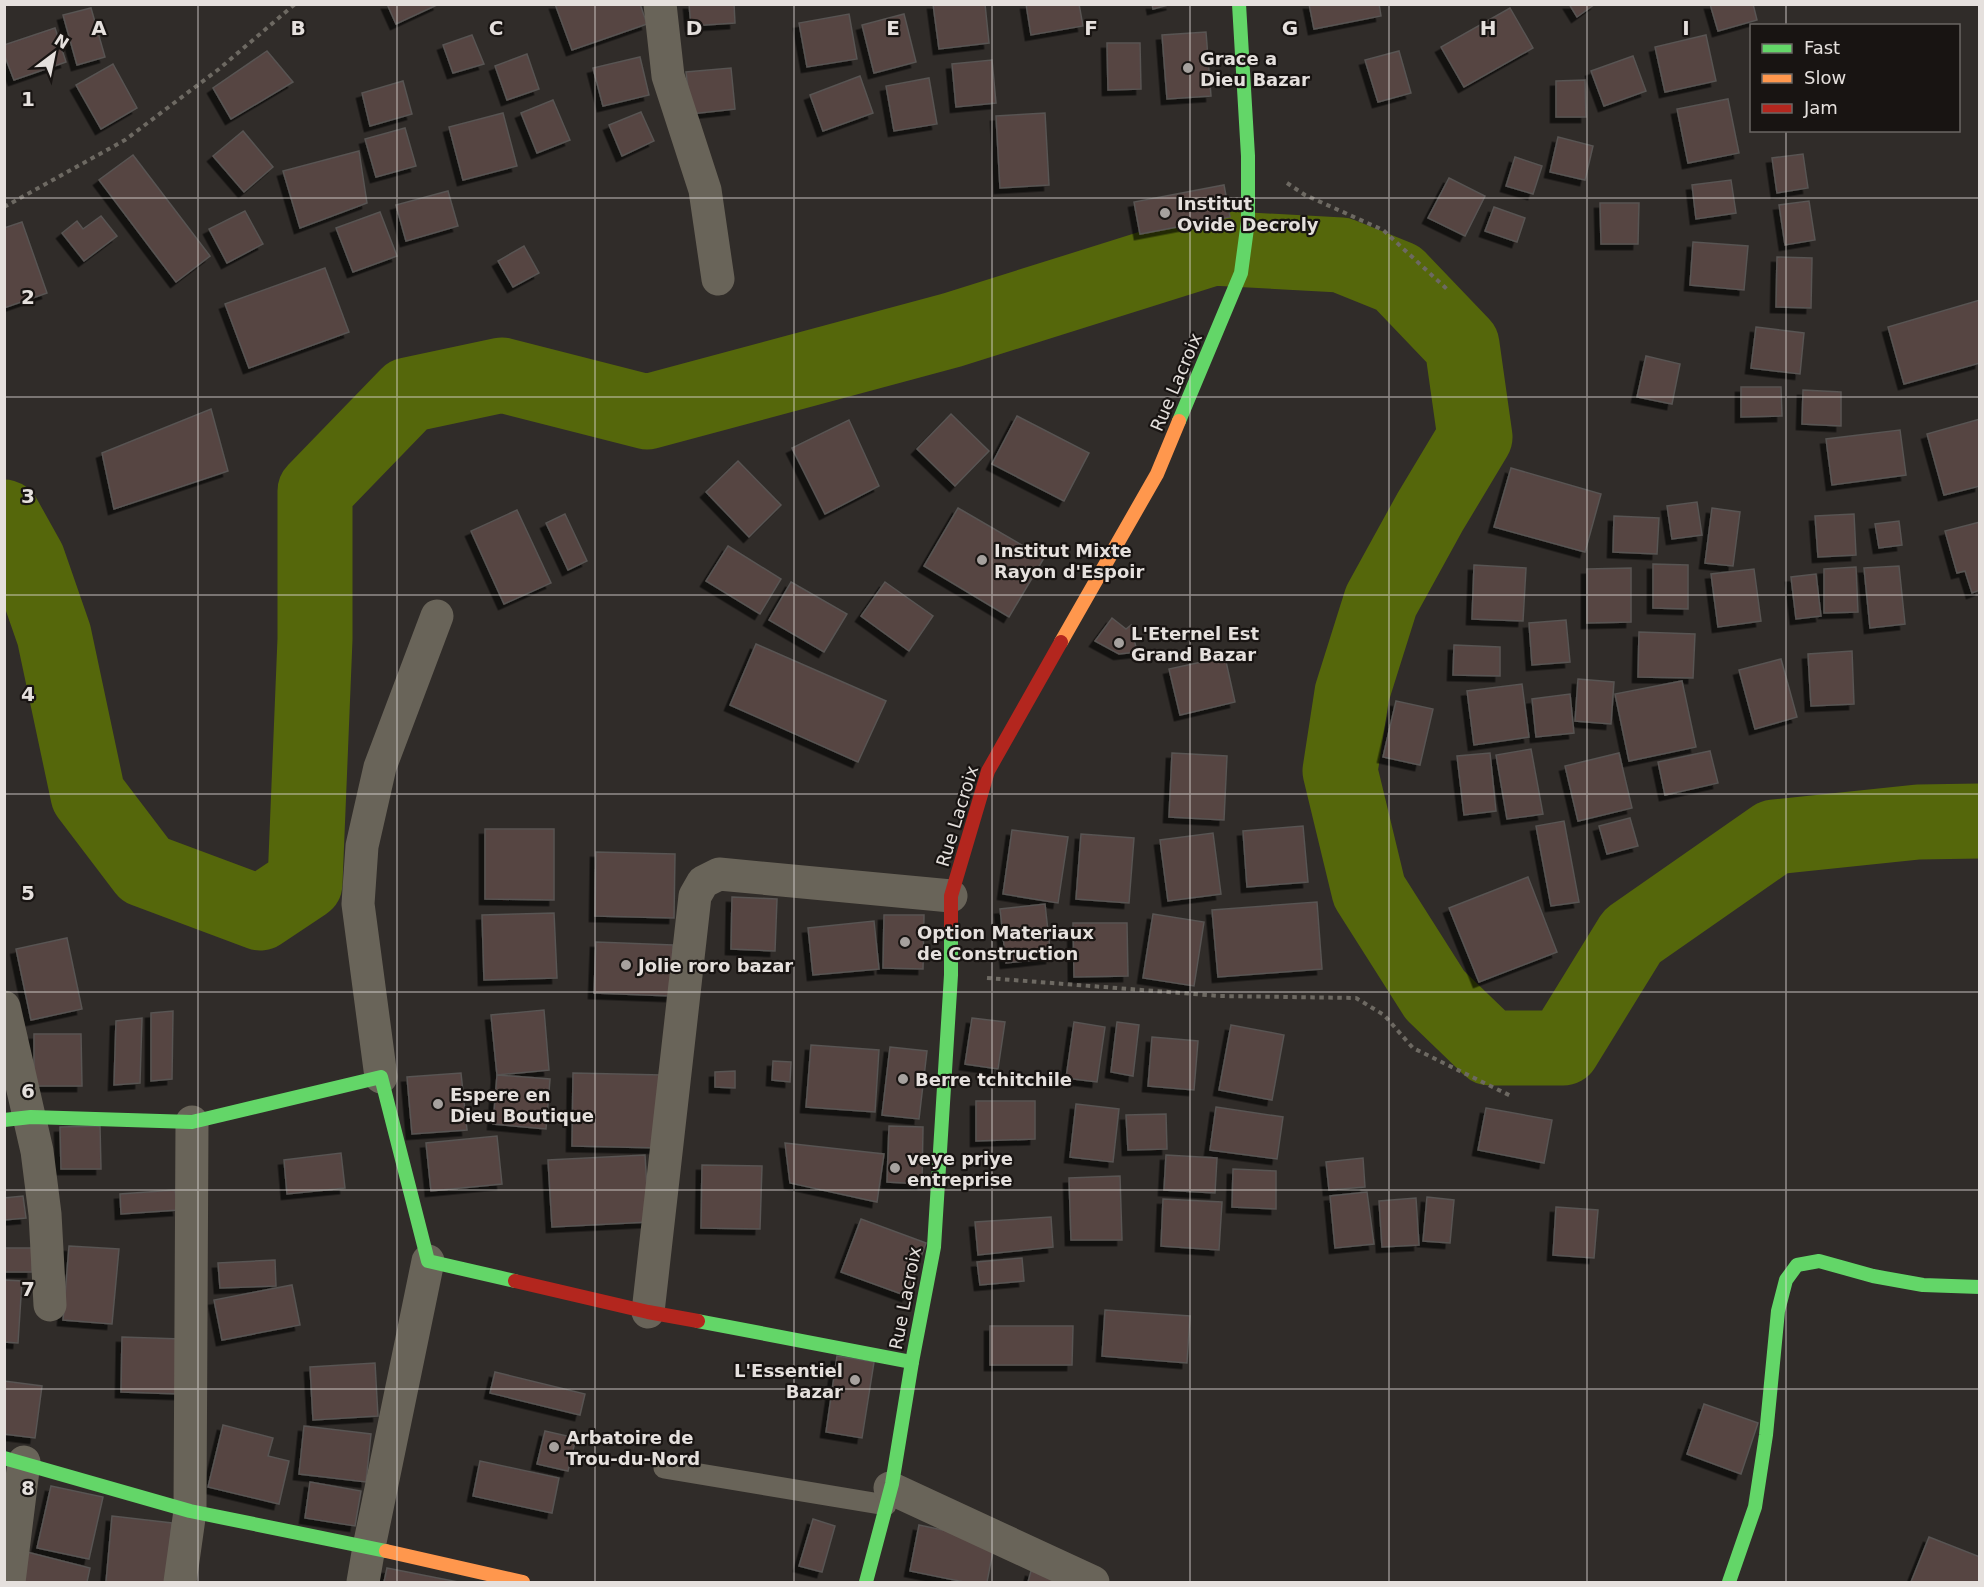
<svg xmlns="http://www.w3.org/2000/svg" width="1984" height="1587" font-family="'DejaVu Sans',sans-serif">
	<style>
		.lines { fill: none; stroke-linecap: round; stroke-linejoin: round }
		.river { stroke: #55670b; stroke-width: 75 }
		.building { fill: #564443; stroke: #585452; stroke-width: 1.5; filter: url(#shadow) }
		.path { stroke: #6d6962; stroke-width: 4; stroke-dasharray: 4.5 4.5; stroke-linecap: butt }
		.lane { stroke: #696459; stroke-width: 21 }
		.street { stroke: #696459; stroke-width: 33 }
		.fast { stroke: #63d668; stroke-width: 14 }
		.slow { stroke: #ff974d; stroke-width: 14 }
		.jam { stroke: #b3261e; stroke-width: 14 }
		.grid { fill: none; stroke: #e5e0dd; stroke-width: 1.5; stroke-opacity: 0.55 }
		.poi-dot { fill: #a6a19e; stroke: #181412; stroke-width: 2 }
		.labels { text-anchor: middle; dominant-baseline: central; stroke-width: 4.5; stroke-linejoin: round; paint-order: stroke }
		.poi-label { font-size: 18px; font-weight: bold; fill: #e5e0dd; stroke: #181412; text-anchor: start }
		.street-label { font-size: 18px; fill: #e5e0dd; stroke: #181412 }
		.grid-label { font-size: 20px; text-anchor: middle; font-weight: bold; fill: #e5e0dd; stroke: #181412; stroke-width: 4.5; stroke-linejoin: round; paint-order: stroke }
	</style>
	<defs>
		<filter id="shadow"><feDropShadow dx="-5.5" dy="5.5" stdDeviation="0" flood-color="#0009"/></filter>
	</defs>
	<rect width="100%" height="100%" fill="#302c29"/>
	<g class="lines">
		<path class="river" d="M4,517l24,43 26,75 34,160 57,75 115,43 45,-30 10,-244v-148l93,-96 94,-20 145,37 305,-82 261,-82 128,7 57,23 64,67 13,92 -45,75 -49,89 -29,92 -12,78 29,120 66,104 55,53h73l69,-112 142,-99 144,-15 62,-1"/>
	</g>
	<g class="building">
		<path d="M387,4h52l-43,20z"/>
		<path d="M555,4h85l7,20 -75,26z"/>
		<path d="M689,4h45l1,19 -44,3z"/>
		<path d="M933,4h52l4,39 -50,6z"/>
		<path d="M1026,4h53l4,22 -52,9z"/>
		<path d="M1152,4h20l-19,5z"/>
		<path d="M1309,4h70l2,12 -67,13z"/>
		<path d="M1569,4h26l-18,13z"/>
		<path d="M1710,4h43l4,16 -39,11z"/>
		<path d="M91,8l14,49 -28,8 -14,-50z"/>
		<path d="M1510,8l23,40 -69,39 -23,-40z"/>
		<path d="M849,14l8,45 -50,8 -8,-44z"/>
		<path d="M904,14l12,48 -42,11 -12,-48z"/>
		<path d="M55,28l11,34 -52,18 -10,-26v-9z"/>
		<path d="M1206,32l5,64 -44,3 -5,-64z"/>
		<path d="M472,35l12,29 -31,9 -10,-28z"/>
		<path d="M1706,35l10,46 -51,11 -10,-45z"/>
		<path d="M1107,43h33l1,46 -33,1z"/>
		<path d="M267,51l26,31 -62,37 -18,-31z"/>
		<path d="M1399,51l12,42 -33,9 -13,-42z"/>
		<path d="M527,54l12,35 -32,11 -12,-34z"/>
		<path d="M1633,56l13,35 -42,15 -13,-35z"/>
		<path d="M640,57l9,38 -46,11 -10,-38z"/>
		<path d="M992,60l4,43 -40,4 -4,-43z"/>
		<path d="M113,64l24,44 -36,21 -25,-44z"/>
		<path d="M731,68l4,41 -44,5 -5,-42z"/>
		<path d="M860,76l13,37 -50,18 -13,-36z"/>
		<path d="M929,78l8,46 -43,7 -8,-45z"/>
		<path d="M1585,80l1,37h-30v-36z"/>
		<path d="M403,81l9,33 -42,12 -8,-33z"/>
		<path d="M1728,99l11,54 -51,10 -11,-54z"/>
		<path d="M553,100l17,40 -33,13 -16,-40z"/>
		<path d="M641,112l13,29 -32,15 -13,-31z"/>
		<path d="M503,113l14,53 -54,14 -14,-53z"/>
		<path d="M1045,113l4,72 -49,3 -4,-72z"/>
		<path d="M405,128l11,38 -40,11 -11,-38z"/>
		<path d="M243,131l30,36 -29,25 -31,-36z"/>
		<path d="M1558,137l35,9 -8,34 -35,-8z"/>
		<path d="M359,151l8,52 -67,25 -17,-57z"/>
		<path d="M1803,154l5,34 -31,5 -5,-35z"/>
		<path d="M133,155l77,101 -34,26 -77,-102z"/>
		<path d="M1515,157l27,9 -9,28 -27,-8z"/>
		<path d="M1449,178l36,18 -20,40 -37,-18z"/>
		<path d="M1731,180l5,33 -40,6 -4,-34z"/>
		<path d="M1224,185l6,32 -90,17 -6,-32z"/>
		<path d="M448,191l10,35 -52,15 -10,-36z"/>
		<path d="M1809,201l6,39 -30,5 -6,-40z"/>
		<path d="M1600,203h39l-1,41h-37z"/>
		<path d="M1494,207l31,11 -8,24 -32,-11z"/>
		<path d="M245,211l18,33 -36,19 -18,-34z"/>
		<path d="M380,212l17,44 -44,16 -17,-44z"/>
		<path d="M101,216l16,20 -33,25 -22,-28 15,-12 6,8z"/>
		<path d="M22,222l25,71 -43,15v-80z"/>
		<path d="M1693,242l55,4 -4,44 -54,-5z"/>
		<path d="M524,246l15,27 -26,14 -15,-26z"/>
		<path d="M1777,257l35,1 -1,50 -35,-1z"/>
		<path d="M325,268l24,64 -100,36 -24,-64z"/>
		<path d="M1980,300v63l-76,21 -16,-57z"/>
		<path d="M1756,327l48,6 -4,41 -49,-6z"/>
		<path d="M1646,356l34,8 -8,40 -35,-7z"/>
		<path d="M1741,387h40l1,29 -41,1z"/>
		<path d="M1803,390l38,2v34l-39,-2z"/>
		<path d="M211,409l17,62 -114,38 -12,-56z"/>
		<path d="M951,414l38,37 -34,35 -38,-37z"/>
		<path d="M1017,416l72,37 -25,48 -72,-37z"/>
		<path d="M1980,419v67l-36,9 -17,-61z"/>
		<path d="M849,420l30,66 -54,28 -33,-66z"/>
		<path d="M1900,430l6,45 -74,10 -6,-46z"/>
		<path d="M738,461l43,44 -32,32 -43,-45z"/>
		<path d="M1511,468l90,26 -16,58 -91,-25z"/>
		<path d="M1697,502l5,33 -30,4 -5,-33z"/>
		<path d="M958,508l86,50 -35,59 -85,-51z"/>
		<path d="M1712,508l28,4 -7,54 -28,-3z"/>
		<path d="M517,510l34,73 -47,21 -33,-73z"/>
		<path d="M565,514l22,47 -19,9 -22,-47z"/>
		<path d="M1854,514l2,41 -38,2 -3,-41z"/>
		<path d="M1614,516l45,2 -2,36 -44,-2z"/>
		<path d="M1899,521l3,24 -23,3 -4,-24z"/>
		<path d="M1980,522v68l-8,3 -7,-22 -8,2 -12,-42z"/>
		<path d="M728,546l53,33 -21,35 -54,-33z"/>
		<path d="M1653,564l35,1v44l-35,-1z"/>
		<path d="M1474,565l52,3 -3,53 -51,-2z"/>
		<path d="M1899,566l6,58 -35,4 -6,-60z"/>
		<path d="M1856,567l2,45 -34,1v-44z"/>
		<path d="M1631,568v54l-44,1v-54z"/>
		<path d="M1754,569l7,52 -43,6 -7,-53z"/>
		<path d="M1816,574l5,42 -25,3 -5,-42z"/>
		<path d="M791,582l56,32 -23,38 -55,-32z"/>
		<path d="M885,582l48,34 -24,35 -48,-35z"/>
		<path d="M1112,618l14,11 5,-4 6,27 -18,2 -24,-13z"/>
		<path d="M1566,620l4,42 -38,3 -3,-42z"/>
		<path d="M1639,632l56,2 -2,44 -55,-1z"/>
		<path d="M756,644l130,57 -28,61 -128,-57z"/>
		<path d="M1454,645l46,2v29l-47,-1z"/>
		<path d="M1852,651l2,53 -43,2 -3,-52z"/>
		<path d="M1225,657l10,45 -55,13 -11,-46z"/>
		<path d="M1781,659l16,58 -42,12 -16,-59z"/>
		<path d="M1578,679l36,3 -3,42 -36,-3z"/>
		<path d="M1682,681l14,66 -67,14 -14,-67z"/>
		<path d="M1522,684l7,53 -55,8 -7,-54z"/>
		<path d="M1570,694l4,39 -38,4 -4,-38z"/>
		<path d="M1396,701l37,8 -13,56 -37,-8z"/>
		<path d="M1531,749l12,65 -36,5 -11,-64z"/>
		<path d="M1710,751l8,32 -53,12 -7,-33z"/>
		<path d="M1172,753l55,3 -3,64 -55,-3z"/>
		<path d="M1490,753l6,58 -32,4 -7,-59z"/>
		<path d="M1619,753l13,55 -54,13 -13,-55z"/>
		<path d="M1630,818l8,28 -31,8 -8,-28z"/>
		<path d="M1564,821l15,81 -28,4 -15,-80z"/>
		<path d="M1303,826l5,56 -61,5 -4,-56z"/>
		<path d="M485,829h69v71l-69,-1z"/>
		<path d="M1012,830l56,7 -10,66 -55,-9z"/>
		<path d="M1213,833l8,61 -53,7 -8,-61z"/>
		<path d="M1081,834l53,4 -5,65 -53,-4z"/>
		<path d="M596,852l79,2 -1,64 -79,-2z"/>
		<path d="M1528,877l29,75 -78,30 -30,-74z"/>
		<path d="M732,897l45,2 -2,52 -44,-2z"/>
		<path d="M1317,902l5,67 -104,8 -6,-67z"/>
		<path d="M1045,904l6,54 -45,5 -6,-54z"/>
		<path d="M554,913l3,65 -73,2 -2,-65z"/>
		<path d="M1153,914l51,8 -10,64 -51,-8z"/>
		<path d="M884,915h40l-1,54 -40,-1z"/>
		<path d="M874,921l5,48 -66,6 -5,-47z"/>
		<path d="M1073,923h54l1,53 -54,1z"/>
		<path d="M67,938l15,71 -51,11 -15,-71z"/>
		<path d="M596,942l77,3 -2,51 -77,-3z"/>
		<path d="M544,1010l5,60 -52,5 -6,-60z"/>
		<path d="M173,1011l-1,68 -21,2v-68z"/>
		<path d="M142,1018l-2,65 -26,2 2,-64z"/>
		<path d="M972,1018l33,4 -7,47 -33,-5z"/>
		<path d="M1074,1022l31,5 -8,55 -31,-4z"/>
		<path d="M1117,1022l22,3 -6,51 -22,-4z"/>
		<path d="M1231,1025l53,10 -12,65 -53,-10z"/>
		<path d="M34,1034h47l1,52h-48z"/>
		<path d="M1152,1037l46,4 -4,49 -46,-4z"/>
		<path d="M811,1045l68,5 -4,62 -69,-5z"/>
		<path d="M890,1047l37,4 -8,68 -37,-4z"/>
		<path d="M773,1061l18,1 -1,20 -18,-2z"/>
		<path d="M735,1071v17l-20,-1v-15z"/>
		<path d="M461,1073l6,57 -55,4 -5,-57z"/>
		<path d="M573,1073l89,2 -1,73 -89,-2z"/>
		<path d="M497,1075l53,4 -4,50 -53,-5z"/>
		<path d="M976,1101h59v38l-59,2z"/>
		<path d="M1076,1104l43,5 -6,53 -43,-5z"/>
		<path d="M1216,1107l67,10 -6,42 -67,-9z"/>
		<path d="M1486,1108l66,12 -8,43 -66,-13z"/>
		<path d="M1166,1114l1,35 -39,1 -2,-35z"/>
		<path d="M100,1126l1,43h-40l-1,-42z"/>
		<path d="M889,1126l34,1 -1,57 -35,-2z"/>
		<path d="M497,1136l5,48 -71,7 -5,-48z"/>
		<path d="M785,1143l99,11 -7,48 -87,-19z"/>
		<path d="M341,1153l4,35 -58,6 -3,-34z"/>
		<path d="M645,1155l4,67 -97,5 -4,-67z"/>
		<path d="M1166,1155l51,3 -2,35 -51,-3z"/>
		<path d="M1363,1158l2,29 -36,3 -3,-28z"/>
		<path d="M702,1165l60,1 -2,63 -59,-1z"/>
		<path d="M1233,1169l43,2v38l-44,-2z"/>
		<path d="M1120,1176l2,64h-51l-2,-62z"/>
		<path d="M175,1190l3,20 -57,4 -1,-20z"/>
		<path d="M1367,1192l7,52 -39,4 -5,-52z"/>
		<path d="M23,1196l3,22 -22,2v-22z"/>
		<path d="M1427,1197l27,3 -4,43 -27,-2z"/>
		<path d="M1416,1198l3,47 -37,2 -3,-46z"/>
		<path d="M1163,1199l59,3 -3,48 -58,-4z"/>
		<path d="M1556,1207l42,3 -4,48 -41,-3z"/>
		<path d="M1051,1217l2,30 -75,8 -3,-33z"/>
		<path d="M861,1219l65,24 -19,53 -66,-24z"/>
		<path d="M69,1246l50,3 -7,75 -49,-4z"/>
		<rect x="4" y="1248" width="28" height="24"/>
		<path d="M1022,1258l2,23 -44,4 -3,-23z"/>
		<path d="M275,1260l1,26 -56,2 -2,-25z"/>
		<path d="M4,1280l18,1 -4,62 -14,-1z"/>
		<path d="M292,1285l8,40 -78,15 -8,-40z"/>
		<path d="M1105,1310l85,6 -3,47 -85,-7z"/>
		<path d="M990,1326h83l-1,39h-82z"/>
		<path d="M122,1337l59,2 -1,55 -59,-2z"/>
		<path d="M837,1356l37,6 -12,76 -36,-6z"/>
		<path d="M375,1363l3,53 -65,4 -3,-53z"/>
		<path d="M495,1372l90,22 -5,21 -90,-22z"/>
		<path d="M4,1381l38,5 -7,52 -31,-4z"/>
		<path d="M1704,1404l54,19 -17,51 -54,-20z"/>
		<path d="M223,1425l50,13 -5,18 21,5 -10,43 -71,-17z"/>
		<path d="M304,1426l67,8 -5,48 -67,-8z"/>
		<path d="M545,1431l31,7 -8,33 -31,-7z"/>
		<path d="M480,1461l79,17 -7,35 -79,-17z"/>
		<path d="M310,1482l51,9 -6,35 -50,-8z"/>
		<path d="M51,1486l52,11 -14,62 -52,-11z"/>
		<path d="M112,1516l60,7 -6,59h-60z"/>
		<path d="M813,1519l22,7 -13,46 -23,-6z"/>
		<path d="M919,1525l76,16 -8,41h-23l-54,-11z"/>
		<path d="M1929,1537l51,20 -1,25h-68z"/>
		<path d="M27,1552l63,16 -3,14h-68z"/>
		<path d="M387,1568l71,14h-74z"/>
		<path d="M1031,1571l42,11h-45z"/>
	</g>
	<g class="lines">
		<g class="path">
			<path d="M1287,183l18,12 78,35 66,61"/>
			<path d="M4,207l121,-67 94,-71 76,-65"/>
			<path d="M987,978l233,18 136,2 28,17 29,33 100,49"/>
		</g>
		<path class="lane" d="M664,1468l222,37"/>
		<g class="street">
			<path d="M660,4l8,72 37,114 13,89"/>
			<path d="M4,1007l33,144 8,63 5,91"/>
			<path d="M381,1077l-23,-173 4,-58 18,-79 57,-151"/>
			<path d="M648,1312l47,-416 8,-14 16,-8 232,22"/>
			<path d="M890,1488l203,94"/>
			<path d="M9,1582l15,-120"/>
			<path d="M180,1582l10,-71 2,-389"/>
			<path d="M363,1582l6,-35 59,-286"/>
		</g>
		<g class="fast">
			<path d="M1179,421l62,-148 7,-52v-65l-9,-152"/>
			<path d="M4,1120l27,-3 161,5 189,-45 47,184 87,20"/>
			<path d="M698,1321l214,41"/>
			<path d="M4,1458l186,53 196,40"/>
			<path d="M866,1582l26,-98 20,-122 22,-115 17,-272v-47"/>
			<path d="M1729,1582l26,-75 11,-72 12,-124 8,-31 11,-15 22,-4 54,15 50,9 57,2"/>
		</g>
		<g class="slow">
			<path d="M1061,642l96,-168 22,-53"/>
			<path d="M386,1551l137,31"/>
		</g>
		<g class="jam">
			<path d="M951,928v-32l37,-125 73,-129"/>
			<path d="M515,1281l133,31 50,9"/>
		</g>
	</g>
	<path class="grid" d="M198,4v1578M397,4v1578M595,4v1578M794,4v1578M992,4v1578M1190,4v1578M1389,4v1578M1587,4v1578M1786,4v22M1786,130v1452M4,198h1976M4,397h1976M4,595h1976M4,794h1976M4,992h1976M4,1190h1976M4,1389h1976"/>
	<g class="poi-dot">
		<circle cx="1188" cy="68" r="6"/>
		<circle cx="1165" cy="213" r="6"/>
		<circle cx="982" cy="560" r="6"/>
		<circle cx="1119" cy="643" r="6"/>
		<circle cx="905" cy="942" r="6"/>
		<circle cx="626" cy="965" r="6"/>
		<circle cx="903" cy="1079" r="6"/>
		<circle cx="438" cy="1104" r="6"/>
		<circle cx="895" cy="1168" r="6"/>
		<circle cx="855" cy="1380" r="6"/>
		<circle cx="554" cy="1447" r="6"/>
	</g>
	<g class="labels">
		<g class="poi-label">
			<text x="1200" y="58">Grace a<tspan x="1200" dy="21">Dieu Bazar</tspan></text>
			<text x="1177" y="203">Institut<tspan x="1177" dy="21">Ovide Decroly</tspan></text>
			<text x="994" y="550">Institut Mixte<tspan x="994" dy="21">Rayon d'Espoir</tspan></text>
			<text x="1131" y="633">L'Eternel Est<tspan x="1131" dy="21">Grand Bazar</tspan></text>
			<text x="917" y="932">Option Materiaux<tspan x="917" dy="21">de Construction</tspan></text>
			<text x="638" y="965">Jolie roro bazar</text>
			<text x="915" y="1079">Berre tchitchile</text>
			<text x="450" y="1094">Espere en<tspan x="450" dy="21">Dieu Boutique</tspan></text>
			<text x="907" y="1158">veye priye<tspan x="907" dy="21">entreprise</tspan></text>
			<text x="843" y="1370" text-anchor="end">L'Essentiel<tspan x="843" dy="21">Bazar</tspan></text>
			<text x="566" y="1437">Arbatoire de<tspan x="566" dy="21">Trou-du-Nord</tspan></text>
		</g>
		<g class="street-label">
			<text transform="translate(1176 382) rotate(-67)">Rue Lacroix</text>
			<text transform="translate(957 816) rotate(-73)">Rue Lacroix</text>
			<text transform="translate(905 1298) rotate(-79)">Rue Lacroix</text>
		</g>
	</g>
	<g class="grid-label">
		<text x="99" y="35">A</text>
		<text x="298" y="35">B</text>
		<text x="496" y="35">C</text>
		<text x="694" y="35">D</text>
		<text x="893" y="35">E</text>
		<text x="1091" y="35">F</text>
		<text x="1290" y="35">G</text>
		<text x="1488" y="35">H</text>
		<text x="1686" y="35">I</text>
		<text x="28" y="106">1</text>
		<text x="28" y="304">2</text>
		<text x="28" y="503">3</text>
		<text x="28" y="701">4</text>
		<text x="28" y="900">5</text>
		<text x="28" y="1098">6</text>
		<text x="28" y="1296">7</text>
		<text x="28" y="1495">8</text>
	</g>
	<rect width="1984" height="1587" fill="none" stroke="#e5e0dd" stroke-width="12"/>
	<rect x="1750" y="24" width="210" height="108" fill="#181412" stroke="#6a6663" stroke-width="1.5"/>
	<rect x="1762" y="44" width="30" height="9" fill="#63d668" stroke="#6a6663" stroke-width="1.5"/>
	<text x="1804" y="54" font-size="18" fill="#e5e0dd">Fast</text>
	<rect x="1762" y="74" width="30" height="9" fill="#ff974d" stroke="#6a6663" stroke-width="1.5"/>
	<text x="1804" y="84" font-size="18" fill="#e5e0dd">Slow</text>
	<rect x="1762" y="104" width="30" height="9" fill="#b3261e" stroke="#6a6663" stroke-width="1.5"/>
	<text x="1804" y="114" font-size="18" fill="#e5e0dd">Jam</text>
	<g transform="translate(54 54) rotate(32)" stroke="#181412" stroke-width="4.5" paint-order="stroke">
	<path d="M0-4.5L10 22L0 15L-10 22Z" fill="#e5e0dd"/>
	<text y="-9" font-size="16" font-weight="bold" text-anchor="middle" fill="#e5e0dd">N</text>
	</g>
</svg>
